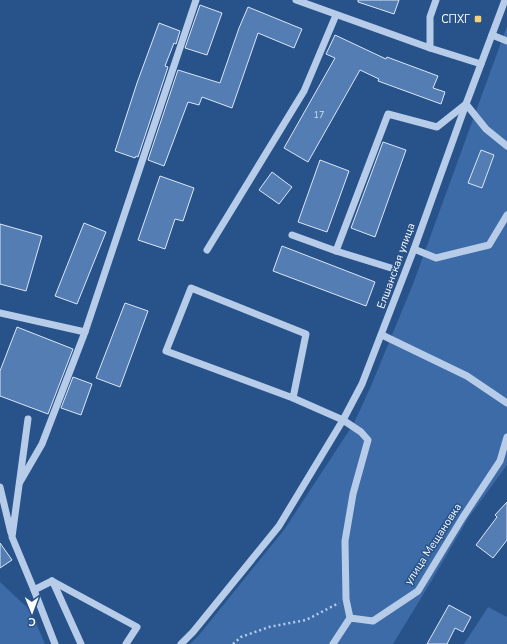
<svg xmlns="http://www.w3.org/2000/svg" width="507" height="644" font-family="'Nunito Sans',sans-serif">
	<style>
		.green { fill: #3c6ba7 }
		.building { fill: #547db3; stroke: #dae7f7 }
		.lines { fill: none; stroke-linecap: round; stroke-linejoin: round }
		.path { stroke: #b6cce9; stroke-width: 2.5; stroke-dasharray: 2 3; stroke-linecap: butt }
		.minor { stroke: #b6cce9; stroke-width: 7 }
		.poi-dot { fill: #f1d17c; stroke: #28528a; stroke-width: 1.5 }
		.labels { text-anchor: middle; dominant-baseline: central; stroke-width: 3; stroke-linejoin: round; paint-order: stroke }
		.number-label { font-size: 9px; fill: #d4deec }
		.poi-label { font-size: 11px; fill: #fff; stroke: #28528a; text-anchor: end }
		.street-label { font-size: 11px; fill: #fff; stroke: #28528a }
	</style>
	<rect width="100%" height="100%" fill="#28528a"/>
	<g class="green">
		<path d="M507,26v439l-38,52 -40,68 -36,59h-203l9,-9 85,-105 70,-107 17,-37 42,-102z"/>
		<path d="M0,582l31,29 14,33h-45z"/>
		<path d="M488,607l19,10v27h-43z"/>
	</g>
	<g class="building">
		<path d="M358,0h41l-5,14 -36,-12z"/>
		<path d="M200,5l22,8 -15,42 -22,-7z"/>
		<path d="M248,7l54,22 -8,19 -36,-15 -26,75 -30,-11 -3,8 -11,-3 -24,64 -16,-6 30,-90 42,13 19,-55z"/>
		<path d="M159,23l21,8 -4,13 -2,-1 -9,23 3,1 -30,90 -2,-1 -1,2 -20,-7 22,-68z"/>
		<path d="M335,35l51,24 1,-2 51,19 -5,12 12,4 -4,12 -63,-23 1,-2 -19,-9 -52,92 -24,-14 51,-90 -9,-4z"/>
		<path d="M383,142l23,8 -31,87 -24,-9z"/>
		<path d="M481,150l13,5 -12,33 -14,-5z"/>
		<path d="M320,160l29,11 -22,61 -29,-10z"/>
		<path d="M272,172l20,15 -13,17 -20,-14z"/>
		<path d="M160,176l34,12 -11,33 -8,-2 -10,30 -27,-9z"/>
		<path d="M84,223l22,9 -29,72 -22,-8z"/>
		<path d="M0,224l42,12 -16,55 -26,-7z"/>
		<path d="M282,246l93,36 -9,24 -93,-35z"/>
		<path d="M125,303l23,8 -28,76 -24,-9z"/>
		<path d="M17,327l56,22 -25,65 -48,-18v-25z"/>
		<path d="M73,377l19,7 -11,31 -20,-7z"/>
		<path d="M507,502v38l-14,18 -17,-13 21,-28 -2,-2z"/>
		<path d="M0,543l12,17 -12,8z"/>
		<path d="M449,605l22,12 -8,15 -8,-4 -8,16h-20z"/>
	</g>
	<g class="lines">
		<path class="path" d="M233,644l8,-7 28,-10 37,-7 33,-17"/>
		<g class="minor">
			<path d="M296,0l134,48"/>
			<path d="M436,0l-6,17v31l51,16"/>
			<path d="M492,35l15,6"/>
			<path d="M292,235l44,16 55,17"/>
			<path d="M414,249l22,9 53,-13 18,-30"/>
			<path d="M207,250l97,-159 32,-76"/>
			<path d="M336,251l52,-137 49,13 29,-23 20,25 21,17"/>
			<path d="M0,313l85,19 -43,112 -22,38"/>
			<path d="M85,332l111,-332"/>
			<path d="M382,335l85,41 40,27"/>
			<path d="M293,398l13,-64 -115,-46 -25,63 127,47 50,22 18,12 7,8 -15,54 -8,47 1,58 4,19"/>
			<path d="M28,419l-16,118 22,53"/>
			<path d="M0,487l11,46"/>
			<path d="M52,581l85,46 -11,17"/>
			<path d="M52,581l-18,9 21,54"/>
			<path d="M53,582l28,62"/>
			<path d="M181,644l12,-12 86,-106 64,-106 19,-36 52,-135 52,-145 39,-104"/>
			<path d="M333,644l17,-26 23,3 45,-30 45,-74 37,-56 7,-24"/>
		</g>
	</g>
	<rect class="poi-dot" x="474" y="15" width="8" height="8" rx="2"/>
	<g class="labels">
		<g class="number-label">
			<text x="319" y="115">17</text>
		</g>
		<g class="poi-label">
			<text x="470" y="19">СПХГ</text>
		</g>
		<g class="street-label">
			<text transform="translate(396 266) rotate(-70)">Елшанская улица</text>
			<text transform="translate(433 544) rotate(-57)">улица Мещановка</text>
		</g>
	</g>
	<g transform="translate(32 612) rotate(179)" stroke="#28528a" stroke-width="3" paint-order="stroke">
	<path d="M0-3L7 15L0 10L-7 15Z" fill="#ffffff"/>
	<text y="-6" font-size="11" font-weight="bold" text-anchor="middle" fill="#ffffff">С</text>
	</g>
</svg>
